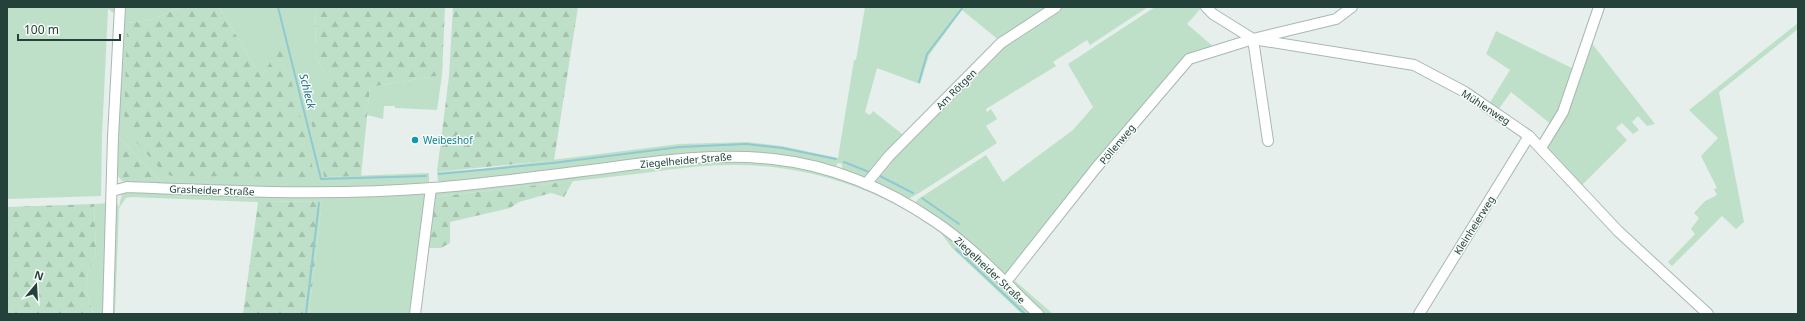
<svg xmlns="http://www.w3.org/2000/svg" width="1805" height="321" font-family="'Noto Sans',sans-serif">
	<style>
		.green { fill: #bfe0c8 }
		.forest { fill: url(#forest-firs) }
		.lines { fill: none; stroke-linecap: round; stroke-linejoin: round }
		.stream { stroke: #8ec9d4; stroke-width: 2 }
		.minor-casing { stroke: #a8b8b2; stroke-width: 12 }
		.minor { stroke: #fff; stroke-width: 10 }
		.culture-dot { fill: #0f9aa8; stroke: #f7fbf9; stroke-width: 1.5 }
		.labels { text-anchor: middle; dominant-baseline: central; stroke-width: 3; stroke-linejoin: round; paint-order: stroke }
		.street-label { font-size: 10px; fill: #24423a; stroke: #f7fbf9 }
		.culture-label { font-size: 10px; fill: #0d838f; stroke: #f7fbf9; text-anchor: start }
		.water-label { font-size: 11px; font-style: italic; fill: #1c6f80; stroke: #f7fbf9 }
	</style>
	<defs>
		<pattern id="forest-firs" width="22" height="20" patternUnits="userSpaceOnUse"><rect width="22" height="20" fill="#bfe0c8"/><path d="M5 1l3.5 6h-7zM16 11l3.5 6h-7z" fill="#a4c1ad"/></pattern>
	</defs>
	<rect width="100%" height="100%" fill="#e6efeb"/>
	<g class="green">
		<path d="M7,7h108v7l-7,-5 -6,127 -1,60 -94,3z"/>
		<path d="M122,7h60l-31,13 -24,3 82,154 74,-133 -22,33 -42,-70h96l1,50 13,23 -7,86 2,11 105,-4v9l-2,1 -91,5 -171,-2 -48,-51z"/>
		<path d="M865,7h187l-52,34 -38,-31 -33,45 -9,29 -43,-16 -12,44 5,3 3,-4 33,26 -41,43 -23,-10v-6l-4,-1 -3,4 -96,-14 -297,30 -4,-2 -1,-9 44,-3 198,-25 68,-2 35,4 56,12 16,-98h2z"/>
		<path d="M1060,7h88l-58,38 -3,-5 -34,22 3,4 -70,43 1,3 4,-3 6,10 -11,7 11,17 -78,50 -12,7 -33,-17 1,-7 125,-129z"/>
		<path d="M1155,7h45l1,1 -14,16 28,24 -29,7 -177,218 -6,3 -89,-71 4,-6 5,-3 63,-41 17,27 70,-52 20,-23 -25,-43z"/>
		<path d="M1798,23v6l-79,63 25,130 -8,7 -14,-13 -50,50 -4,-4 27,-28 -4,-5 8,-11 -5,-5 11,-12 12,-6 -3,-6 3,-1 -16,-32 17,-18 -29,-28z"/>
		<path d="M1496,31l80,39 -24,55 -41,-33 -13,18 -9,-6 21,-34 -24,-16z"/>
		<path d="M1590,41l65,83 -8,2 -9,-10 -6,6 7,8 -6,4 -11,-11 -6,5 11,12 -47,47 -36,-39z"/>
		<path d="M442,75l-5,35 -42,-2v-2h-11l-1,13 -16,-4 3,-28z"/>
		<path d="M709,161h60l68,15 55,24 47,29 -1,1c-60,-42 -134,-66 -207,-65 -40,0 -81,8 -121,12 -59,7 -118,13 -177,20v-3l6,-4z"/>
		<path d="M130,190l295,3 1,6 -14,115h-103l13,-113 -64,1 -127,-5 -5,1 -7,10 -4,106h-4l5,-108 1,-3 2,4 3,-14z"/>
		<path d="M108,203l-3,111h-12l-7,-25 2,-16 8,-20 -2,-49z"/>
		<path d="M941,233h4l18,15 70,66h-11l-70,-66z"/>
		<path d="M1013,279l40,35h-11l-31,-30z"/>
	</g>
	<g class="forest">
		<path d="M182,7h37l42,70 21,-34 33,134 -144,-1 -10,-6 -37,-42 3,-105 24,-3z"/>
		<path d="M315,7h130l-3,68 -72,12 -9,89 -37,1 -2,-11 -17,-68 24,-18 -13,-23z"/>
		<path d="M453,7h125l-24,153 -117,12 12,-96z"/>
		<path d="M117,135l48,51 -36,-3c-6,-1 -9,-3 -12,-9z"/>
		<path d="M573,181l-9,16 -13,-4 -32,9 -9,6 -60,14v21l-9,5h-14l6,-51z"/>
		<path d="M322,201l-13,113h-66l15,-112z"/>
		<path d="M94,204l2,49 -8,20 -2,16 7,25h-86v-107z"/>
	</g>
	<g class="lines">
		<g class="stream">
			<path d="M278,7l43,172 105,-3"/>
			<path d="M919,82l8,-28 36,-47"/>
			<path d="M844,162l25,10"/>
			<path d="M439,174l114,-11 127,-16 66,-3 36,4 54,11"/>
			<path d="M878,175l35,18"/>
			<path d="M922,198l37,26"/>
			<path d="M956,249l69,65"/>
			<path d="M306,314l13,-111"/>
		</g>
		<defs>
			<g id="minor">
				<path d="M1206,7l7,7 40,25 161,26 51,27 64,44 89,95 90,83"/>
				<path d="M1253,39l15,102"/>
				<path d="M1541,148l22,-36 36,-105"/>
				<path d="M866,184l23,-28 112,-113 55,-36"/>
				<path d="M112,191l15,-4c101,4 203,9 305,1 60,-5 121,-13 182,-21 53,-7 105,-14 159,-8 57,6 113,29 161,62 38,25 70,61 104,93"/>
				<path d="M1005,283l91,-115 93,-109 64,-20 83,-20 16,-12"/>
				<path d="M108,314l5,-177 7,-130"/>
				<path d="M415,314l16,-126"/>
				<path d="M1419,314l110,-178"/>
			</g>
		</defs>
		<use href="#minor" class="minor-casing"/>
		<use href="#minor" class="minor"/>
	</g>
	<circle class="culture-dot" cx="415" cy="140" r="4"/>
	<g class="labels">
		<g class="street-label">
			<text transform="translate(956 89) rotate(-45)">Am Rötgen</text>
			<text transform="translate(1486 107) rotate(33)">Mühlenweg</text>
			<text transform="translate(1117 144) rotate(-50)">Pöllenweg</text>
			<text transform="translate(686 160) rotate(-5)">Ziegelheider Straße</text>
			<text transform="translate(212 190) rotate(2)">Grasheider Straße</text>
			<text transform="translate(1474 225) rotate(-58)">Kleinheierweg</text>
			<text transform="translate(990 270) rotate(43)">Ziegelheider Straße</text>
		</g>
		<g class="culture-label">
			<text x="423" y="140">Weibeshof</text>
		</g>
		<g class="water-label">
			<text transform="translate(308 91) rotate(76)">Schleck</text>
		</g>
	</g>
	<rect width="1805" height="321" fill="none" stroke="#24423a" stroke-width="16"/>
	<g transform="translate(36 285) rotate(18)" stroke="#f7fbf9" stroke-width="3" paint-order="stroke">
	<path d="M0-3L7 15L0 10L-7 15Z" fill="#24423a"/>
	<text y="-6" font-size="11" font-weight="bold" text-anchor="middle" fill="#24423a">N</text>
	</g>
	<path d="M18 34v6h102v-6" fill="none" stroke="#24423a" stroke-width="2"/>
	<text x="24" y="34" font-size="12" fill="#24423a" stroke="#f7fbf9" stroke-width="3" paint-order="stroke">100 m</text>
</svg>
